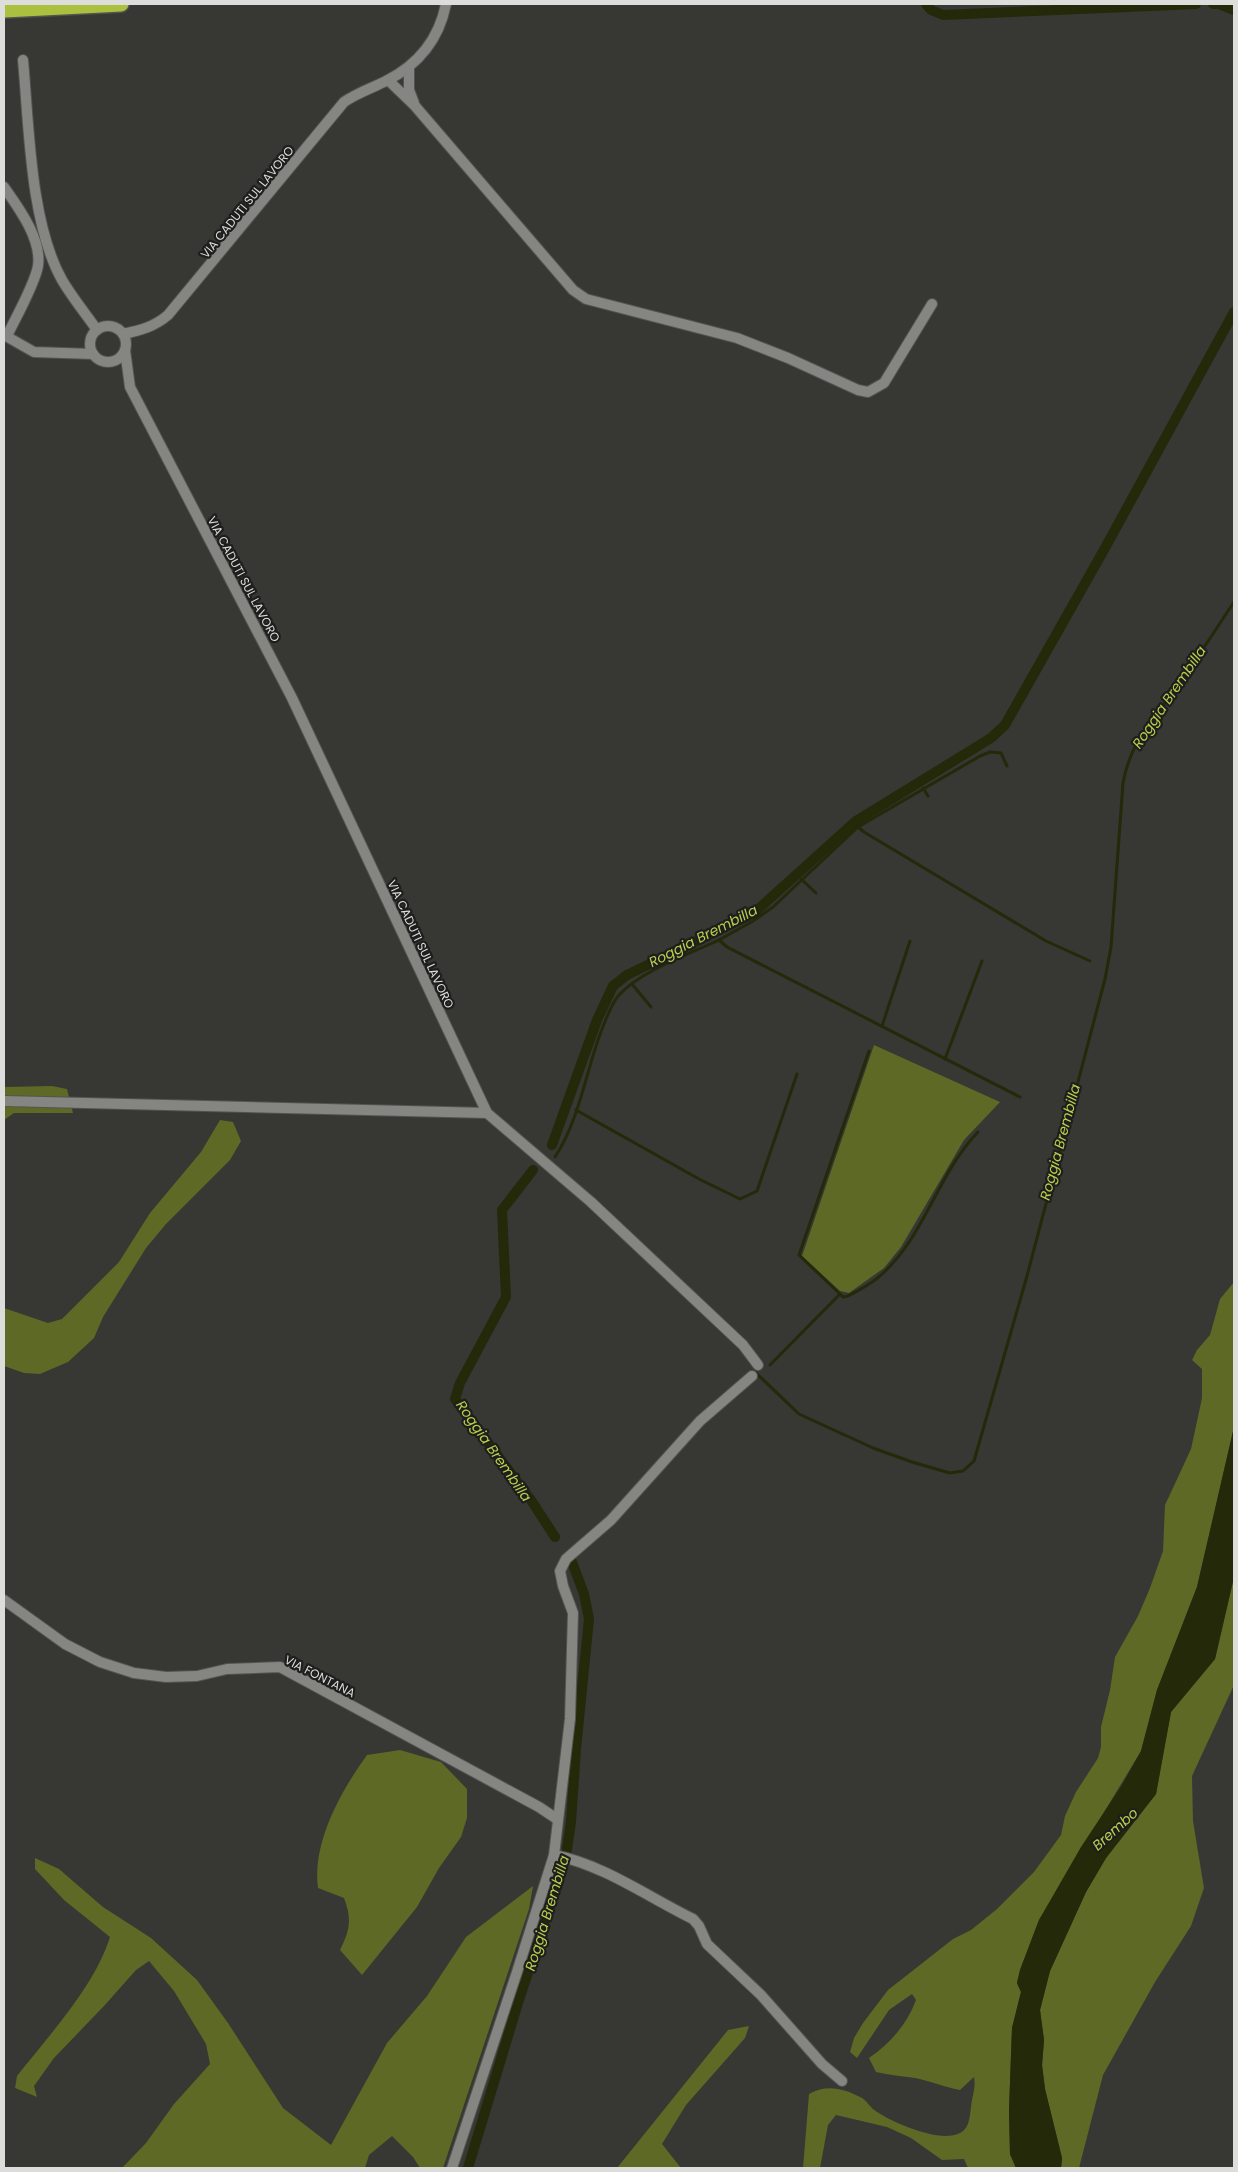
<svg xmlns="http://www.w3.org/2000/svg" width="1238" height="2172" font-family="Poppins,sans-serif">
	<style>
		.green { fill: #5d6924 }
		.water { fill: #242909 }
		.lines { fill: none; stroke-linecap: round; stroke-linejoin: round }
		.stream { stroke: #242909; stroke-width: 3 }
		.canal { stroke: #242909; stroke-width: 10 }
		.minor-casing { stroke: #535451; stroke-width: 12 }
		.motorway-casing { stroke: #535451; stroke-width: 18 }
		.minor { stroke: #858582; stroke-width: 10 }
		.motorway { stroke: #acc03f; stroke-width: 15 }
		.labels { text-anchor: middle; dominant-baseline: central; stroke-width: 4.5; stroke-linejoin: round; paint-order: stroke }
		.street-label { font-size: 12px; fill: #dddddb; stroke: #1e1f1d }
		.water-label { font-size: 14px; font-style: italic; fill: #bacf4c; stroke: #1e1f1d }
	</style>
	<rect width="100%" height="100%" fill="#373734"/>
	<g class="green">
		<path d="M874,1045l126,57 -36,38 -63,107 -17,21 -35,25 -9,-2 -38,-35z"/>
		<path d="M52,1086l15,3 6,24h-59l-10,7v-33z"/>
		<path d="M220,1120l13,2 8,19 -11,19 -64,64 -20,24 -43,69 -9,21 -26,24 -28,12 -16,-1 -20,-7v-58l44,15 14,-4 57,-57 31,-49 51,-61z"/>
		<path d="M1234,1282v145l-37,160 -40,103 -16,61 -102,169 -19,50 -3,13 4,9 -9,36 -3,83 1,43 6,14h-48l-4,-9 -22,1 -31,-22 -24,-11 -51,-12 -8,10 -8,43h-17l6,-74c16,-10 35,-6 51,3 7,3 10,11 17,15 17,11 72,36 88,17 5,-6 5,-16 6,-22 1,-11 5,-19 3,-30l-14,13c-16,-3 -30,-9 -45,-12 -13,-2 -26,-3 -39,-6l-7,-14c21,-14 38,-34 47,-58l-4,-6 -23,16 -32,48 -7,-6 4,-14 9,-15 25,-33 65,-51 18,-9 26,-21 37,-37 27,-37 4,-19 11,-24 22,-34 3,-11v-20l9,-37 5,-33 23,-41 12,-28 13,-37 2,-46 26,-56 11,-51v-29l-10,-9 5,-10 13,-15 10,-36z"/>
		<path d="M1234,1577v108l-42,91 1,45 11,67 -13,38 -36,56 -52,93 -24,93h-18l1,-10 -17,-69 -3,-24 2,-25 -4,-30 10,-39 36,-79 20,-34 50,-64 15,-82 44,-53z"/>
		<path d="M400,1750l41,12 26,27v29l-6,19 -22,31 -22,39 -55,68 -22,-25c10,-20 12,-31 4,-52l-26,-10c-6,-46 23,-97 49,-133z"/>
		<path d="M35,1858l24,11 44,38 48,31 46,42 31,43 55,85 48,37 56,-102 40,-47 39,-59 67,-51 -4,23 -86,259h-23l-7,-11 -21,-21 -23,19 -4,13h-243l24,-25 28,-39 36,-40 -4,-20 -32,-53 -25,-30 -13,9 -32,36 -50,52 -20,28 3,11 -22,-9 2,-12c33,-42 77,-89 93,-139l-46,-37 -29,-31z"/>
		<path d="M749,2026l-4,12 -59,67 -24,39 19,24h-64l111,-138z"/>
	</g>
	<path class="water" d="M1234,1427v150l-19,82 -44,53 -15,82 -50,64 -20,34 -36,79 -10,39 4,30 -2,25 3,24 17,69 -1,10h-45l-6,-14 -1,-43 3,-83 9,-36 -4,-9 3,-13 19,-50 42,-73 41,-62 19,-34 16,-61 40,-103z"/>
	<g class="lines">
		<g class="stream">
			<path d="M1007,766l-6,-13 -11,-1 -10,4 -122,71 -85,80 -20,14 -34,19 8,7 293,150"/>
			<path d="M923,788l5,8"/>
			<path d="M858,827l6,5 182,109 44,20"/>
			<path d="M801,879l15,14"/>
			<path d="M632,984l19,23"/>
			<path d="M882,1026l28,-85"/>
			<path d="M945,1059l37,-98"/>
			<path d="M576,1110l123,69 41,20 17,-8 40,-117"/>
			<path d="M555,1157c25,-38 31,-87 47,-128 5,-12 9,-25 17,-34 22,-24 70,-41 100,-55"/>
			<path d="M840,1294l3,3 5,-1c11,-6 24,-12 33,-21 44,-39 57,-102 97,-143"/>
			<path d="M770,1365l70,-71 -41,-39 70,-204"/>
			<path d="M755,1372l44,42 74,34 39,14 38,11 13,-2 11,-10 53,-185 78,-297 6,-32 12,-164c8,-44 31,-63 56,-99 19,-27 37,-55 55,-82"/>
		</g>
		<g class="canal">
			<path d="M926,4l5,6 12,5 253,-11"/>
			<path d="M1213,4h6l15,6"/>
			<path d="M552,1145l45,-125 16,-34 14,-11 127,-62 102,-92 135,-83 14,-13 100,-177 129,-236"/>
			<path d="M533,1170l-31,40 4,87 -46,86 -5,16 76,101 24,37"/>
			<path d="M468,2168l50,-165 48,-147 5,-34 5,-73 13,-130 -5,-25 -12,-32"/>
		</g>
		<defs>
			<g id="minor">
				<path d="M23,60c6,65 7,163 39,220 10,17 23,33 35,50"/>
				<path d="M409,67v23l5,13"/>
				<path d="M388,80l27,26 158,184 13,9 151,39 51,20 70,32 10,2 16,-9 48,-79"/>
				<path d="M4,187c14,20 38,52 34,79 -3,18 -23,53 -31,70"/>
				<circle cx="108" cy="344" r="18"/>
				<path d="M123,334c18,-4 31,-7 45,-19l176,-213c13,-9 28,-14 42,-21 32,-16 53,-42 60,-77"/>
				<path d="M4,335l30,17 59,2"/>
				<path d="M125,350l5,37 162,311 195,415 104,89 152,143 15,20"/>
				<path d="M4,1101l483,12"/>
				<path d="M4,1600l61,44 35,18 34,11 32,4 31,-1 30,-7 53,-2 259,140 18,12"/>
				<path d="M554,1855c50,10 94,42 139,64l6,7 8,18 54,51 61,69 20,17"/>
				<path d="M452,2168l65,-196 37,-117 16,-136 3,-106 -10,-27 -3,-15 6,-12 45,-39 89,-99 52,-45"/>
			</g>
			<path id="motorway" d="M4,10l117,-6"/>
		</defs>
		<use href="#minor" class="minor-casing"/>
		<use href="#motorway" class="motorway-casing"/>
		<use href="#minor" class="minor"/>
		<use href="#motorway" class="motorway"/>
	</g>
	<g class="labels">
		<g class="street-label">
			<text transform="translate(247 202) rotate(-51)">VIA CADUTI SUL LAVORO</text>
			<text transform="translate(244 579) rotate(62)">VIA CADUTI SUL LAVORO</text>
			<text transform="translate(421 944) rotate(65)">VIA CADUTI SUL LAVORO</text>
			<text transform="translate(320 1676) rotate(27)">VIA FONTANA</text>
		</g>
		<g class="water-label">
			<text transform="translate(1169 697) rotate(-56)">Roggia Brembilla</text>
			<text transform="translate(703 936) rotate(-27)">Roggia Brembilla</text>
			<text transform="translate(1060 1142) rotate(-75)">Roggia Brembilla</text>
			<text transform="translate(494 1451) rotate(55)">Roggia Brembilla</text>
			<text transform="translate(1115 1829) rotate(-42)">Brembo</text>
			<text transform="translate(547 1913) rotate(-73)">Roggia Brembilla</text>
		</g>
	</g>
	<rect width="1238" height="2172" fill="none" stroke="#dddddb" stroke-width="10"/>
</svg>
